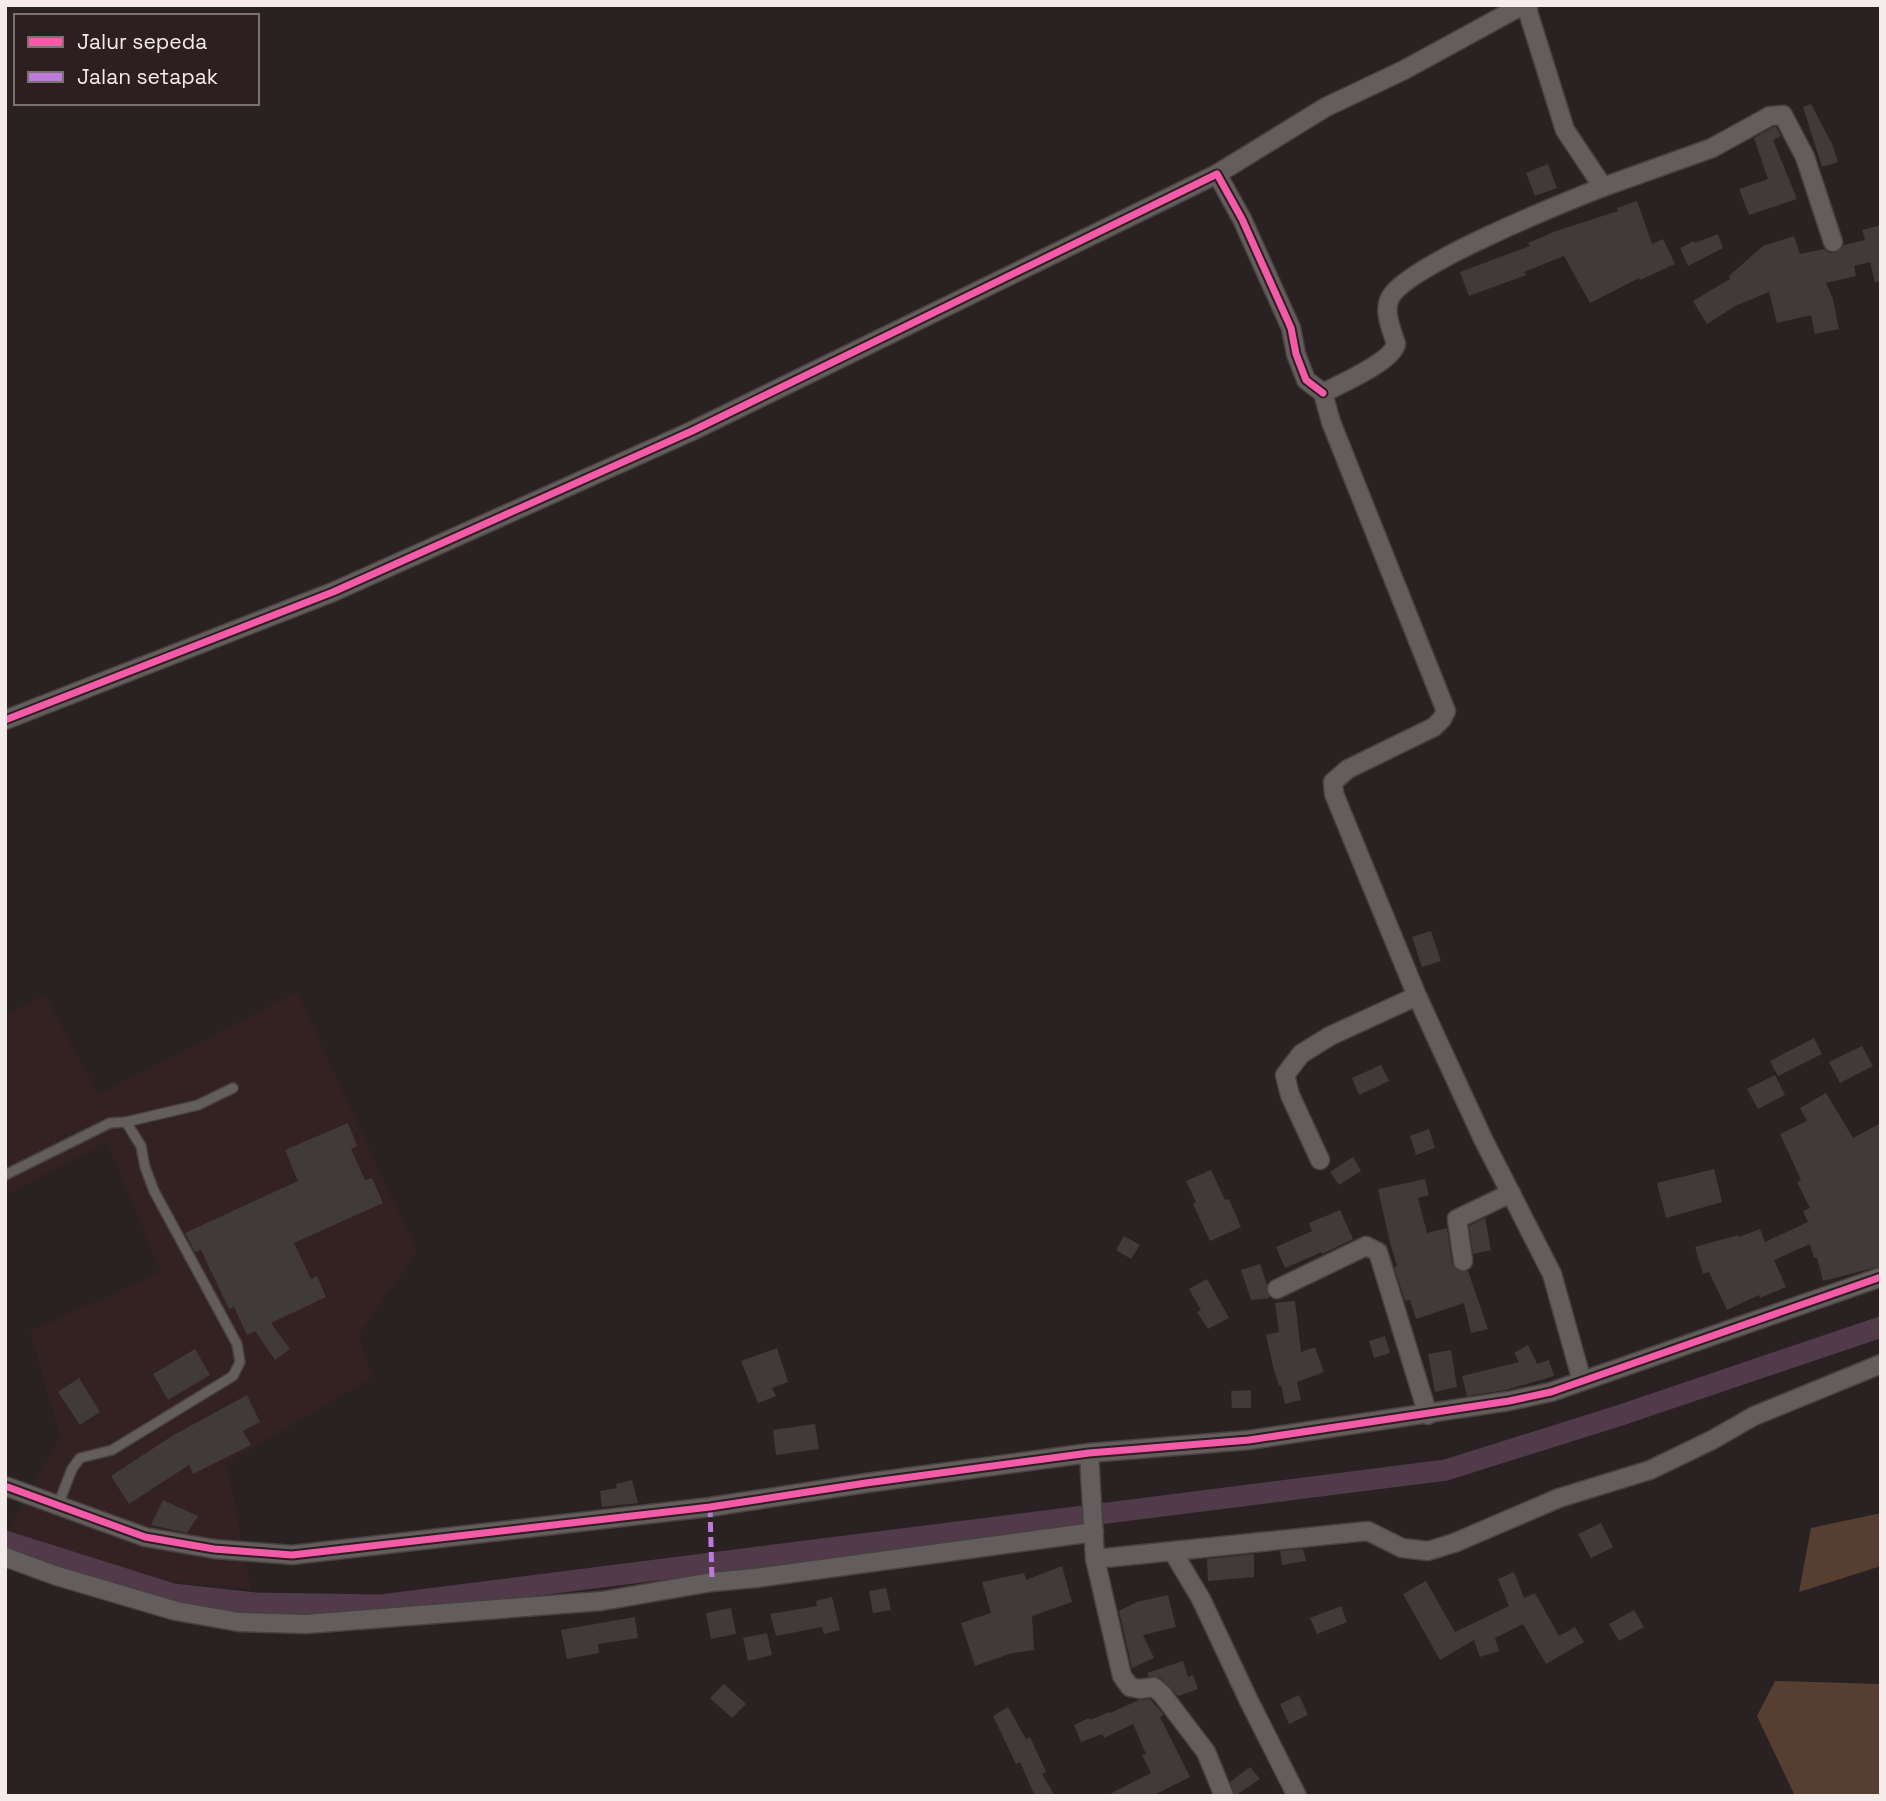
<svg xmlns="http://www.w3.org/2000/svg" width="1886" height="1801" font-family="'Space Grotesk',sans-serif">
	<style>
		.built { fill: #342122 }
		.forest { fill: #563f30 }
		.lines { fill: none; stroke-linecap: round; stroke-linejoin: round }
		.canal { stroke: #513a4a; stroke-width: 21 }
		.building { fill: #403a3b }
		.service-casing { stroke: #474141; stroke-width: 12 }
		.minor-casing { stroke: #474141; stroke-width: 21 }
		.service { stroke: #635d5d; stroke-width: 9 }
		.minor { stroke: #635d5d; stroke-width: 18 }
		.quiet { stroke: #bd7bd9; stroke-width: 5; stroke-dasharray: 10 5; stroke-linecap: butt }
		.cycleway-casing { stroke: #2d1e1f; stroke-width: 11 }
		.cycleway { stroke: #f35aa7; stroke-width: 7 }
	</style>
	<rect width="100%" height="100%" fill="#2a2222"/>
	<path class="built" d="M297,992l120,260 -59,83 15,42 -146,86 24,126 -140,-13 -106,-34v-7l55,-98 -30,-106 131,-59 -54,-130 -102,53v-180l40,-20 53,99z"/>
	<g class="forest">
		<path d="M1881,1513v53l-82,26 12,-64z"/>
		<path d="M1775,1681l106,3v112h-86l-38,-80z"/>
	</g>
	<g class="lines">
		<path class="canal" d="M5,1541l168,53 83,9 125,2 1065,-135 175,-55 260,-88"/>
	</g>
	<g class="building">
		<path d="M1811,104l21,40 6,18 -16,5 -19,-60z"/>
		<path d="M1773,127h3l5,9 -8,4 24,59 -48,16 -10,-26 29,-10 -14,-41z"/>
		<path d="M1548,164l9,24 -22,8 -9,-23z"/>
		<path d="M1637,201l15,43 11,-5 12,25 -35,16 -1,-2 -49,25 -26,-47 -40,16 2,3 -57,21 -9,-24 70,-26 -2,-3 28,-12 62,-20 -1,-3z"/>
		<path d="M1881,225v56l-6,1 -5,-20 -16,4 2,10 -30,7 7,16 6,30 -24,5 -4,-19 -34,8 -8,-31 -34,14 -28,18 -14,-23 37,-22 -1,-3 34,-30 31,-10 6,18 24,-5 6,4h6l8,-8 21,-5 -3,-10z"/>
		<path d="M1718,234l5,14 -35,18 -8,-18 14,-7 1,2z"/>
		<path d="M1431,931l10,30 -19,6 -10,-30z"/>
		<path d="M1814,1038l8,16 -44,22 -8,-15z"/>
		<path d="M1862,1046l11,20 -33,17 -11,-21z"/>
		<path d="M1381,1065l8,16 -30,14 -7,-17z"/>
		<path d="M1775,1075l10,20 -27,14 -11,-20z"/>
		<path d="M1826,1093l27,45 28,-15v143l-58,15 -6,-23h-3l-4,-14 -36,16 12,27 -26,11 -1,-3 -32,15 -18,-38 -6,2 -8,-27 43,-12 1,2 21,-8 5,13 43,-20 -5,-11 7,-3 -13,-26 4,-2 -21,-46 27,-13 -7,-13z"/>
		<path d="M348,1123l9,23 -6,3 14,31 7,-2 11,25 -89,40 17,36 6,-3 9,21 -55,26 19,26 -15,11 -20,-29 -8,4 -13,-28 -5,2 -28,-59 -6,2 -10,-19 113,-52 -13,-31z"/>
		<path d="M1429,1129l6,19 -19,7 -6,-19z"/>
		<path d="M1353,1157l8,14 -22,14 -9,-13z"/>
		<path d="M1714,1169l8,33 -56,16 -9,-35z"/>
		<path d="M1211,1170l14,30 4,-1 12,28 -31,14 -17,-37 3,-2 -10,-21z"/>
		<path d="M1425,1179l4,16 -11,3 9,35 20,-5 5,35 6,8h10l20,58 -17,4 -7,-30 -48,16 -6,-19 -5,1 -11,-34 3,-1 -7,-23 -12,-54z"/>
		<path d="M1340,1210l13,29 -31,15v-2l-37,16 -9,-21 36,-16 -3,-8z"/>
		<path d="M1485,1218l6,32 -18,4 -4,-28z"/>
		<path d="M1124,1236l16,9 -9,14 -15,-9z"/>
		<path d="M1260,1264l7,21v8l3,5 -19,2 -10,-30z"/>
		<path d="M1207,1279l22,39 -21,11 -11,-17 4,-2 -12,-21z"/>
		<path d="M1295,1301l6,51 14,-5 9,25 -27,10 4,18 -16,4 -4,-19 -2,1 -5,-16 -8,-35 13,-3 -4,-29z"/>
		<path d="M1385,1336l5,17 -16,5 -5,-17z"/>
		<path d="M1528,1345l9,19 12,-4 5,16 -48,14 -39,6 -5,-20 57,-14 -5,-9z"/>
		<path d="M777,1348l11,34 -16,6 4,8 -18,7 -17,-42z"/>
		<path d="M195,1349l15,26 -42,25 -15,-26z"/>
		<path d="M1451,1350l6,37 -22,5 -7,-38z"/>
		<path d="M79,1378l21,34 -20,13 -22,-33z"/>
		<path d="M1251,1390v18h-19l-1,-17z"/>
		<path d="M247,1395l13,27 -17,9 8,14 -58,29 -4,-9 -60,39 -18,-28 61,-40z"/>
		<path d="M815,1424l4,25 -43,6 -3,-25z"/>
		<path d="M632,1480l6,23 -36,4 -2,-16 17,-3 -1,-4z"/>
		<path d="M163,1500l35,16 -11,17 -36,-8z"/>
		<path d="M1601,1523l12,24 -22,11 -13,-24z"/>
		<path d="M1303,1549l3,12 -24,4 -2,-14z"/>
		<path d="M1254,1554v23l-46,4 -1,-22z"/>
		<path d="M1062,1566l10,36 -40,14 2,34 -22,3 -37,13 -14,-43 30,-10 -9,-31 42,-9 2,7z"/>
		<path d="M1514,1572l10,26 11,-5 24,43 16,-9 9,15 -38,22 -23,-40 -28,14 4,13 -19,6 -6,-17 -34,20 -37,-66 23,-13 29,51 54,-26 -11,-27z"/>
		<path d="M886,1588l5,22 -18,3 -4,-22z"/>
		<path d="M1168,1595l8,32 -33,8 11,23 -22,10 -13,-57 18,-9z"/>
		<path d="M832,1597l8,33 -16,4 -2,-7 -46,9 -6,-22 47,-8 -1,-5z"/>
		<path d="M1341,1606l6,16 -30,12 -7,-16z"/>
		<path d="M731,1608l5,26 -25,5 -5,-26z"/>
		<path d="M1634,1610l10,17 -25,14 -10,-17z"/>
		<path d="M635,1617l3,21 -40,6 1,9 -32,6 -6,-29z"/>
		<path d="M767,1633l5,22 -24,6 -5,-23z"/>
		<path d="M1183,1661l5,16 5,-2 5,14 -20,7 -17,-18 -13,-2 -1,-3z"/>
		<path d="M724,1684l22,20 -14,14 -22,-20z"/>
		<path d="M1299,1695l9,20 -19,9 -9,-20z"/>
		<path d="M1150,1699l14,16 -4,2 30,60 -38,19h-46l45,-23 -9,-18 4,-1 -13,-30 -29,14 -2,-4 -21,8 -7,-17 15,-7 1,2 19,-8 1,1 29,-13z"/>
		<path d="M1008,1707l18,32 4,-2 16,35 -4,2 13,22h-20l-15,-34 -4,2 -23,-48z"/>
		<path d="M1250,1767l10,12 -25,17 -5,-14z"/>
	</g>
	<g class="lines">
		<defs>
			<g id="service">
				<path d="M5,1175l105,-52 16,-1"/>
				<path d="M58,1505l14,-36 8,-11 32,-8 121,-74 7,-14 -3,-18 -83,-153 -9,-24 -4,-21 -15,-24 72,-17 35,-17"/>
			</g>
			<g id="minor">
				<path d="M1528,5v7l37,118 38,57 109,-39 58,-32 13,-1 22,42 28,85"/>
				<path d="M1217,174l109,-67 78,-37 119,-65"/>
				<path d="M5,720l328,-128 359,-161 525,-257 25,45 49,109 5,26 10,26 17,13"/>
				<path d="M1417,996l66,143 69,135 30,107"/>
				<path d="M1320,1160l-30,-65 -5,-20 16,-21 29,-18 87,-40 -83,-202 -1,-12 15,-13 86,-42 8,-8 4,-8 -115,-289 -8,-29c17,-9 69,-31 73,-49 -4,-14 -13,-32 -6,-46 15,-32 175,-96 213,-111"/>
				<path d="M1463,1261l-6,-42 54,-26"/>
				<path d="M1277,1289l89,-43 12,6 50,163"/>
				<path d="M1089,1453l6,106 27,117 8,11 10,2 14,-2 8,7 44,58 18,44"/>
				<path d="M5,1486l140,51 69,12 78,6 418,-48 156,-24 223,-30 160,-13 260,-39 42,-9 330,-115"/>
				<path d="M1173,1552l28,47 48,102 48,95"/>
				<path d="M5,1557l52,19 119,35 63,11 67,2 296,-23 110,-19 44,-4 338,-46"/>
				<path d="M1095,1559l273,-28 34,17 26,3 26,-8 105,-45 91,-28 62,-30 42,-24 127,-52"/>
			</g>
		</defs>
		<use href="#service" class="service-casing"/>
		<use href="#minor" class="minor-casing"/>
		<use href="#service" class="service"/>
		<use href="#minor" class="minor"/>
		<path class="quiet" d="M710,1507l2,75"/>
		<defs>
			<g id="cycleway">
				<path d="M5,720l328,-128 359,-161 525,-257 25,45 49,109 5,26 10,26 17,13"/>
				<path d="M5,1486l140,51 69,12 78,6 418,-48 156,-24 223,-30 160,-13 260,-39 42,-9 330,-115"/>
			</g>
		</defs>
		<use href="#cycleway" class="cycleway-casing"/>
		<use href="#cycleway" class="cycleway"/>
	</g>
	<rect width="1886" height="1801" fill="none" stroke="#f5ebeb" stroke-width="14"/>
	<rect x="14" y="14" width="245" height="91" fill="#2d1e1f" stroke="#7d7071" stroke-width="2"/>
	<rect x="28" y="37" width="35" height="10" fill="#f35aa7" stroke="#7d7071" stroke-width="2"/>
	<text x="77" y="49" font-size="21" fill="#f5ebeb">Jalur sepeda</text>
	<rect x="28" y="72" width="35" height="10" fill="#bd7bd9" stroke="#7d7071" stroke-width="2"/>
	<text x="77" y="84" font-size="21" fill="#f5ebeb">Jalan setapak</text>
</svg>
